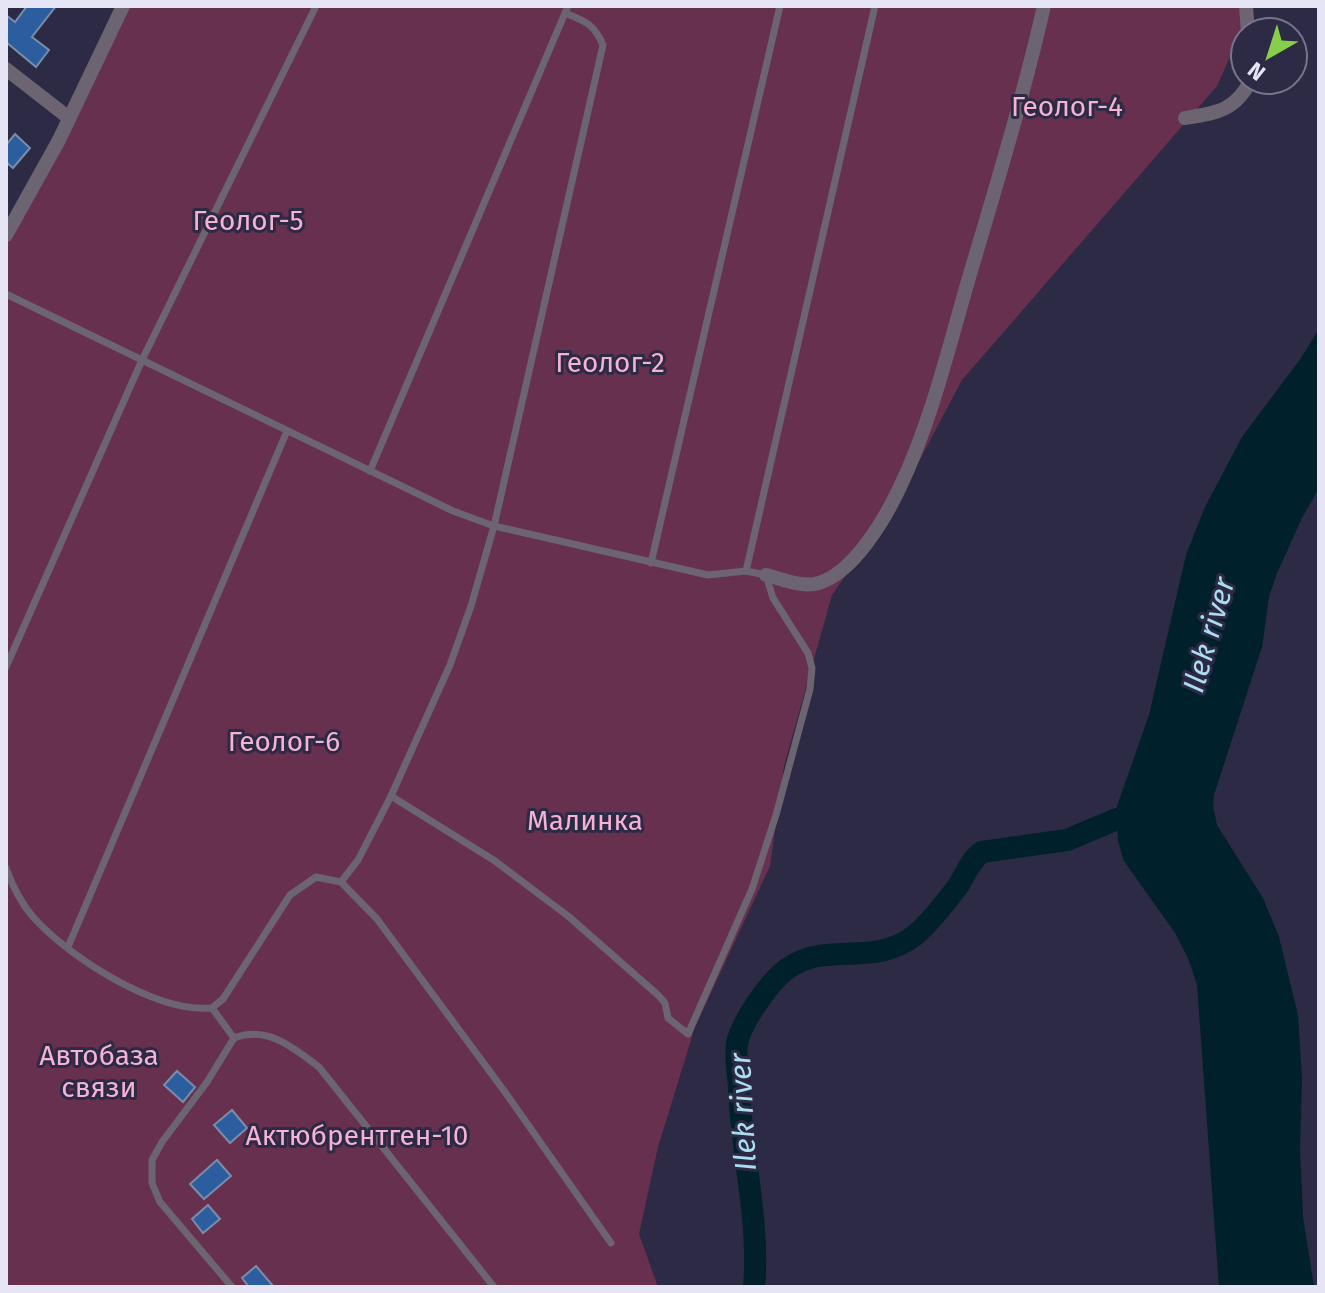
<svg xmlns="http://www.w3.org/2000/svg" width="1325" height="1293" font-family="'Fira Sans',sans-serif">
	<style>
		.green { fill: #68304f }
		.water { fill: #00202c }
		.lines { fill: none; stroke-linecap: round; stroke-linejoin: round }
		.river { stroke: #00202c; stroke-width: 22 }
		.building { fill: #2c5e9f; stroke: #798da9; stroke-width: 2 }
		.service { stroke: #6c6470; stroke-width: 7 }
		.minor { stroke: #6c6470; stroke-width: 14 }
		.labels { text-anchor: middle; dominant-baseline: central; stroke-width: 6; stroke-linejoin: round; paint-order: stroke }
		.park-label { font-size: 28px; fill: #f5b2d3; stroke: #2c2a44 }
		.water-label { font-size: 30px; font-style: italic; fill: #abddf1; stroke: #2c2a44 }
	</style>
	<rect width="100%" height="100%" fill="#2c2a44"/>
	<path class="green" d="M122,6h1131l-36,80 -255,294 -63,119 -67,96 -48,171 -14,100 -75,161 -37,120 -19,87 19,53h-652v-1043z"/>
	<path class="water" d="M1319,329v159l-17,30 -25,55 -8,24 -7,50 -48,148 -1,11 4,19 46,73 16,39 19,78 4,64 -2,71 3,67 11,70h-95l-22,-302 -9,-27 -13,-25 -51,-72 -6,-20 -1,-35 32,-91 37,-160 19,-48 37,-70 59,-79z"/>
	<g class="lines">
		<path class="river" d="M754,1287c6,-67 -13,-134 -15,-200 -1,-14 -4,-30 -2,-43 3,-20 33,-63 50,-75 40,-29 85,-1 127,-33 15,-12 32,-34 44,-50 8,-12 12,-26 24,-34l85,-12 50,-21 28,-8"/>
	</g>
	<g class="building">
		<path d="M27,6h29l-24,31 17,13 -13,17 -30,-25v-27l9,7z"/>
		<path d="M15,134l15,14 -17,20 -7,-6v-17z"/>
		<path d="M177,1071l18,16 -12,15 -19,-17z"/>
		<path d="M232,1110l15,18 -17,15 -16,-18z"/>
		<path d="M217,1160l14,16 -27,23 -14,-15z"/>
		<path d="M208,1205l12,14 -17,14 -11,-14z"/>
		<path d="M256,1266l18,21h-25l-7,-9z"/>
	</g>
	<g class="lines">
		<g class="service">
			<path d="M6,294l447,217 41,15 214,49 38,-4 20,4 7,23 35,55 4,15 -2,21 -34,126 -24,74 -64,145 -20,-16 -3,-15 -7,-8 -90,-79 -73,-55 -104,-65"/>
			<path d="M370,471l198,-465"/>
			<path d="M651,563l129,-557"/>
			<path d="M746,571l129,-565"/>
			<path d="M6,667l136,-307 174,-354"/>
			<path d="M6,868c6,17 15,35 27,49 37,41 123,96 179,91l22,30c33,-13 60,10 85,29l175,220"/>
			<path d="M341,882l36,37 128,173 106,151"/>
			<path d="M68,947l219,-516"/>
			<path d="M212,1008l11,-9 67,-104 26,-18 25,5 17,-22 33,-64 59,-131 21,-59 23,-80 109,-481c-9,-21 -18,-24 -38,-32"/>
			<path d="M232,1287l-72,-85 -8,-19v-23l10,-18 45,-60 27,-44"/>
		</g>
		<g class="minor">
			<path d="M1246,6l2,26"/>
			<path d="M6,69l63,49"/>
			<path d="M1185,118c32,-5 50,-7 66,-38"/>
			<path d="M6,235l53,-95 64,-134"/>
			<path d="M766,575c17,4 36,13 53,8 35,-11 66,-64 81,-96 31,-65 48,-137 68,-206 27,-91 55,-183 76,-275"/>
		</g>
	</g>
	<g class="labels">
		<g class="park-label">
			<text x="1067" y="106">Геолог-4</text>
			<text x="248" y="220">Геолог-5</text>
			<text x="610" y="362">Геолог-2</text>
			<text x="284" y="741">Геолог-6</text>
			<text x="585" y="820">Малинка</text>
			<text x="99" y="1055">Автобаза<tspan x="99" dy="32">связи</tspan></text>
			<text x="357" y="1135">Актюбрентген-10</text>
		</g>
		<g class="water-label">
			<text transform="translate(1209 635) rotate(-74)">Ilek river</text>
			<text transform="translate(743 1112) rotate(-93)">Ilek river</text>
		</g>
	</g>
	<rect width="1325" height="1293" fill="none" stroke="#e5e5f6" stroke-width="16"/>
	<g transform="translate(1269 56) rotate(219)"><circle r="38" fill="#2c2a44" stroke="#76758b" stroke-width="2"/>
	<path d="M0-6L14 30L0 20L-14 30Z" fill="#87cf4a"/>
	<text y="-12" font-size="22" font-weight="bold" text-anchor="middle" fill="#e5e5f6">N</text>
	</g>
</svg>
